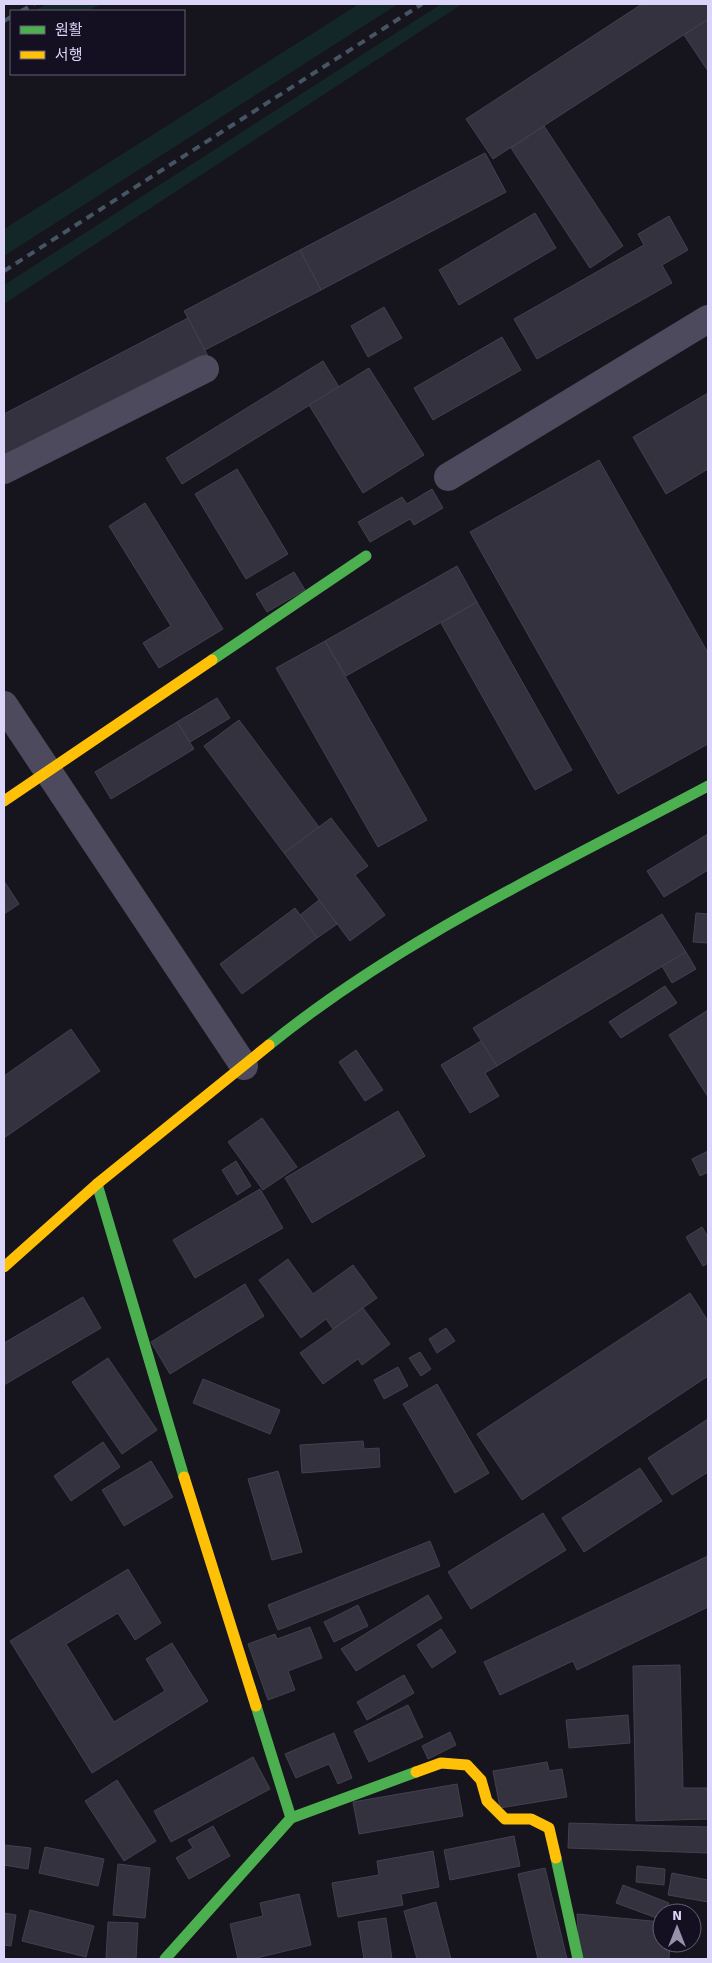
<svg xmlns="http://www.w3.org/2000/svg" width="712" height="1963" font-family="Signika,'Noto Sans KR',sans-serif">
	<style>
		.green { fill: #142728 }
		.building { fill: #34323f; stroke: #434050 }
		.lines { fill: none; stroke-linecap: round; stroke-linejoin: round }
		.street { stroke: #4c4a5c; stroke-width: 28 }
		.fast { stroke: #4caf50; stroke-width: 11 }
		.slow { stroke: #ffc107; stroke-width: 11 }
		.rail { stroke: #465563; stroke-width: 4; stroke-dasharray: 8 6; stroke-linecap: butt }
	</style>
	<rect width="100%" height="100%" fill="#16141d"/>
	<g class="green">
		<path d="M47,4h54l-13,7h-54z"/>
		<path d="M359,4h39l-394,252v-27z"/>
		<path d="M441,4h21l-458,300v-19z"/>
	</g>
	<g class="building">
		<path d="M642,4h66v15l-215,140 -27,-40z"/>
		<path d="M708,19v52l-24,-36z"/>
		<path d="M544,126l79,120 -33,22 -79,-120z"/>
		<path d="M485,153l21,39 -185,98 -21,-40z"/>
		<path d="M535,213l21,35 -97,57 -20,-35z"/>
		<path d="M669,216l19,34 -26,15 10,18 -135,76 -23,-40 130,-74 -6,-11z"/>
		<path d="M300,250l21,40 -116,60 -21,-39z"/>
		<path d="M384,307l18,31 -34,19 -17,-31z"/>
		<path d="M188,318l21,40 -205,107v-51z"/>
		<path d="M502,337l19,33 -88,50 -19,-32z"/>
		<path d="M323,361l16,26 -157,97 -16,-26z"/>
		<path d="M369,368l55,87 -61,38 -54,-88z"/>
		<path d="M708,393v76l-42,25 -33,-57z"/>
		<path d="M599,460l109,193v91l-90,50 -148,-262z"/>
		<path d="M237,469l51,85 -42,25 -51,-85z"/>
		<path d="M432,489l11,19 -29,17 -4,-6 -40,23 -12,-20 44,-25 5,7z"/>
		<path d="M145,503l78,126 -64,39 -16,-25 28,-17 -62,-100z"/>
		<path d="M457,566l20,36 -131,74 -21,-35z"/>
		<path d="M294,572l11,18 -38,22 -11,-18z"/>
		<path d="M477,602l95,168 -37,20 -94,-167z"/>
		<path d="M325,641l102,179 -49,27 -102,-179z"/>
		<path d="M217,698l13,20 -40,24 -13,-20z"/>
		<path d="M239,720l80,107 -35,26 -80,-107z"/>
		<path d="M177,722l17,27 -83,50 -16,-27z"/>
		<path d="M331,818l37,48 -13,9 30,40 -35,26 -66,-88z"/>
		<path d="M708,834v36l-44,27 -17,-26z"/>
		<path d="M4,881l15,23 -15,10z"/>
		<path d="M319,900l18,24 -20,14 -17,-23z"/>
		<path d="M295,908l22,30 -75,56 -22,-30z"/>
		<path d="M696,913l12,1v29l-15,-1z"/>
		<path d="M662,914l24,38 -189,114 -24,-38z"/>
		<path d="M686,952l10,17 -24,14 -10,-17z"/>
		<path d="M665,986l12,17 -56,35 -12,-16z"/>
		<path d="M708,1010v87l-39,-62z"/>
		<path d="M71,1029l29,42 -96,67v-62z"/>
		<path d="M481,1041l16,25 -12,7 14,23 -29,17 -29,-48z"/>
		<path d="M356,1050l27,40 -18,11 -26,-39z"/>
		<path d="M398,1111l27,45 -113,67 -27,-45z"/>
		<path d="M262,1118l35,49 -34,23 -35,-48z"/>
		<path d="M708,1151v21l-8,4 -8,-17z"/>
		<path d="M236,1161l15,25 -14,9 -15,-25z"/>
		<path d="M260,1189l23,39 -88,50 -22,-38z"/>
		<path d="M702,1227l6,10v26l-5,3 -17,-29z"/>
		<path d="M288,1259l25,35 40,-29 24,33 -44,31 -7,-10 -25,19 -42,-58z"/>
		<path d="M245,1284l19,32 -94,58 -19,-32z"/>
		<path d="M690,1293l18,28v55l-186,124 -45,-66z"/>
		<path d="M83,1297l18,31 -97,57v-42z"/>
		<path d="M363,1308l27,36 -28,21 -4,-6 -35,25 -23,-31z"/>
		<path d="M446,1328l9,13 -18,12 -8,-14z"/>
		<path d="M420,1352l11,17 -10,7 -12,-18z"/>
		<path d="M108,1358l49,72 -35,24 -50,-72z"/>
		<path d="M398,1367l10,19 -24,13 -10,-19z"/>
		<path d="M203,1379l77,31 -10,24 -77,-31z"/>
		<path d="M437,1384l52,89 -34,20 -52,-89z"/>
		<path d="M708,1419v53l-36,23 -24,-37z"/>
		<path d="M363,1441l1,8 15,-1 1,19 -78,6 -2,-28z"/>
		<path d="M103,1442l17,25 -49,34 -17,-25z"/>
		<path d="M151,1461l22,36 -49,29 -22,-36z"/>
		<path d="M640,1468l22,33 -78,51 -22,-34z"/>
		<path d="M278,1471l24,81 -30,8 -24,-81z"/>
		<path d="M543,1513l23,37 -95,59 -23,-37z"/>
		<path d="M430,1541l10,25 -162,64 -10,-25z"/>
		<path d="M708,1556v51l-131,63 -4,-9 -73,34 -16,-33z"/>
		<path d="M128,1569l33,54 -26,17 -17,-27 -52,31 48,78 51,-31 -19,-32 26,-16 36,58 -116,72 -82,-132z"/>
		<path d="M428,1595l14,23 -86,53 -15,-22z"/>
		<path d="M358,1605l10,21 -34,16 -10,-20z"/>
		<path d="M310,1627l12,31 -34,13 7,19 -27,10 -20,-56 27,-10 2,5z"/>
		<path d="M441,1629l15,23 -24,16 -15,-23z"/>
		<path d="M680,1665l3,123h25v31l-72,2 -3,-155z"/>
		<path d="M404,1675l10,18 -47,27 -10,-18z"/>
		<path d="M408,1705l15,32 -54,25 -15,-31z"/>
		<path d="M628,1715l2,28 -61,5 -3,-28z"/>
		<path d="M450,1732l6,13 -28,14 -6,-13z"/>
		<path d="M334,1733l18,45 -14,6 -9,-20 -33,14 -11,-24z"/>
		<path d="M253,1757l17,32 -99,53 -17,-31z"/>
		<path d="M547,1762l2,9 13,-2 5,28 -67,11 -7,-37z"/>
		<path d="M117,1780l39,61 -32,20 -39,-60z"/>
		<path d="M457,1784l6,32 -104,18 -6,-32z"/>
		<path d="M569,1823l139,4v26l-140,-5z"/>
		<path d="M213,1826l17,30 -41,23 -13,-21 17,-10 -5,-8z"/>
		<path d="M514,1836l6,30 -70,14 -6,-30z"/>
		<path d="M4,1845l27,3 -3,21 -24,-4z"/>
		<path d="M45,1847l59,12 -6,27 -59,-13z"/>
		<path d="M433,1851l6,36 -38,7 2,11 -65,12 -6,-34 47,-8 -2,-14z"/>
		<path d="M118,1864l32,4 -5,50 -32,-3z"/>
		<path d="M637,1866l28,3 -1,16 -28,-3z"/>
		<path d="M545,1868l22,91h-29l-20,-85z"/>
		<path d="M672,1873l36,7v22l-40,-7z"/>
		<path d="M623,1885l46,18 -4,10h-3v7l-46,-17z"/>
		<path d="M299,1894l12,51 -59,14h-14l-8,-35 33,-8 -3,-13z"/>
		<path d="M436,1902l15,57h-34l-13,-48z"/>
		<path d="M30,1910l64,16 -8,31 -64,-16z"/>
		<path d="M4,1913l12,2 -5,31 -7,-1z"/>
		<path d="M577,1914l85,8v21h8l-1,16h-89z"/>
		<path d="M386,1918l6,41h-28l-6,-37z"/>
		<path d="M108,1922l30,1 -2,36h-30z"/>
	</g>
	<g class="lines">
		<g class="street">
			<path d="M4,470l201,-101"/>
			<path d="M448,477l260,-158"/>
			<path d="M4,705l240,361"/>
		</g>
		<g class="fast">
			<path d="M212,660l154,-104"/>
			<path d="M269,1045c132,-107 289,-179 439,-259"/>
			<path d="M97,1184l87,293"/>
			<path d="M256,1706l35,112"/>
			<path d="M556,1858l22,101"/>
			<path d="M165,1959l126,-141 125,-46"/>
		</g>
		<g class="slow">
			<path d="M4,801l208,-141"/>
			<path d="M4,1267l93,-83 172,-139"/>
			<path d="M184,1477l72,229"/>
			<path d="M416,1772l25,-9 26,2 14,15 6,21 18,18h26l18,9 7,30"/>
		</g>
		<g class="rail">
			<path d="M21,11l13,-7"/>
			<path d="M4,21l7,-4"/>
			<path d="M4,271l418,-267"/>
		</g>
	</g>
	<rect width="712" height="1963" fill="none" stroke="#dbd6f9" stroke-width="10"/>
	<rect x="10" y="10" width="175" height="65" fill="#141021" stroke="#645f77"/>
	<rect x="20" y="26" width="25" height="8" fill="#4caf50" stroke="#645f77"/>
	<text x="55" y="35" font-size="15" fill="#dbd6f9">원활</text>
	<rect x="20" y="51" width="25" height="8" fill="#ffc107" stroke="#645f77"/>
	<text x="55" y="60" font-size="15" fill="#dbd6f9">서행</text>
	<g transform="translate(677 1928)"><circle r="24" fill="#141021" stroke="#645f77"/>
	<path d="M0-4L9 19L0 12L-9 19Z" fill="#9692ac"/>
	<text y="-8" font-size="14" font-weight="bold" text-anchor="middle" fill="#dbd6f9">N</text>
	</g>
</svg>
